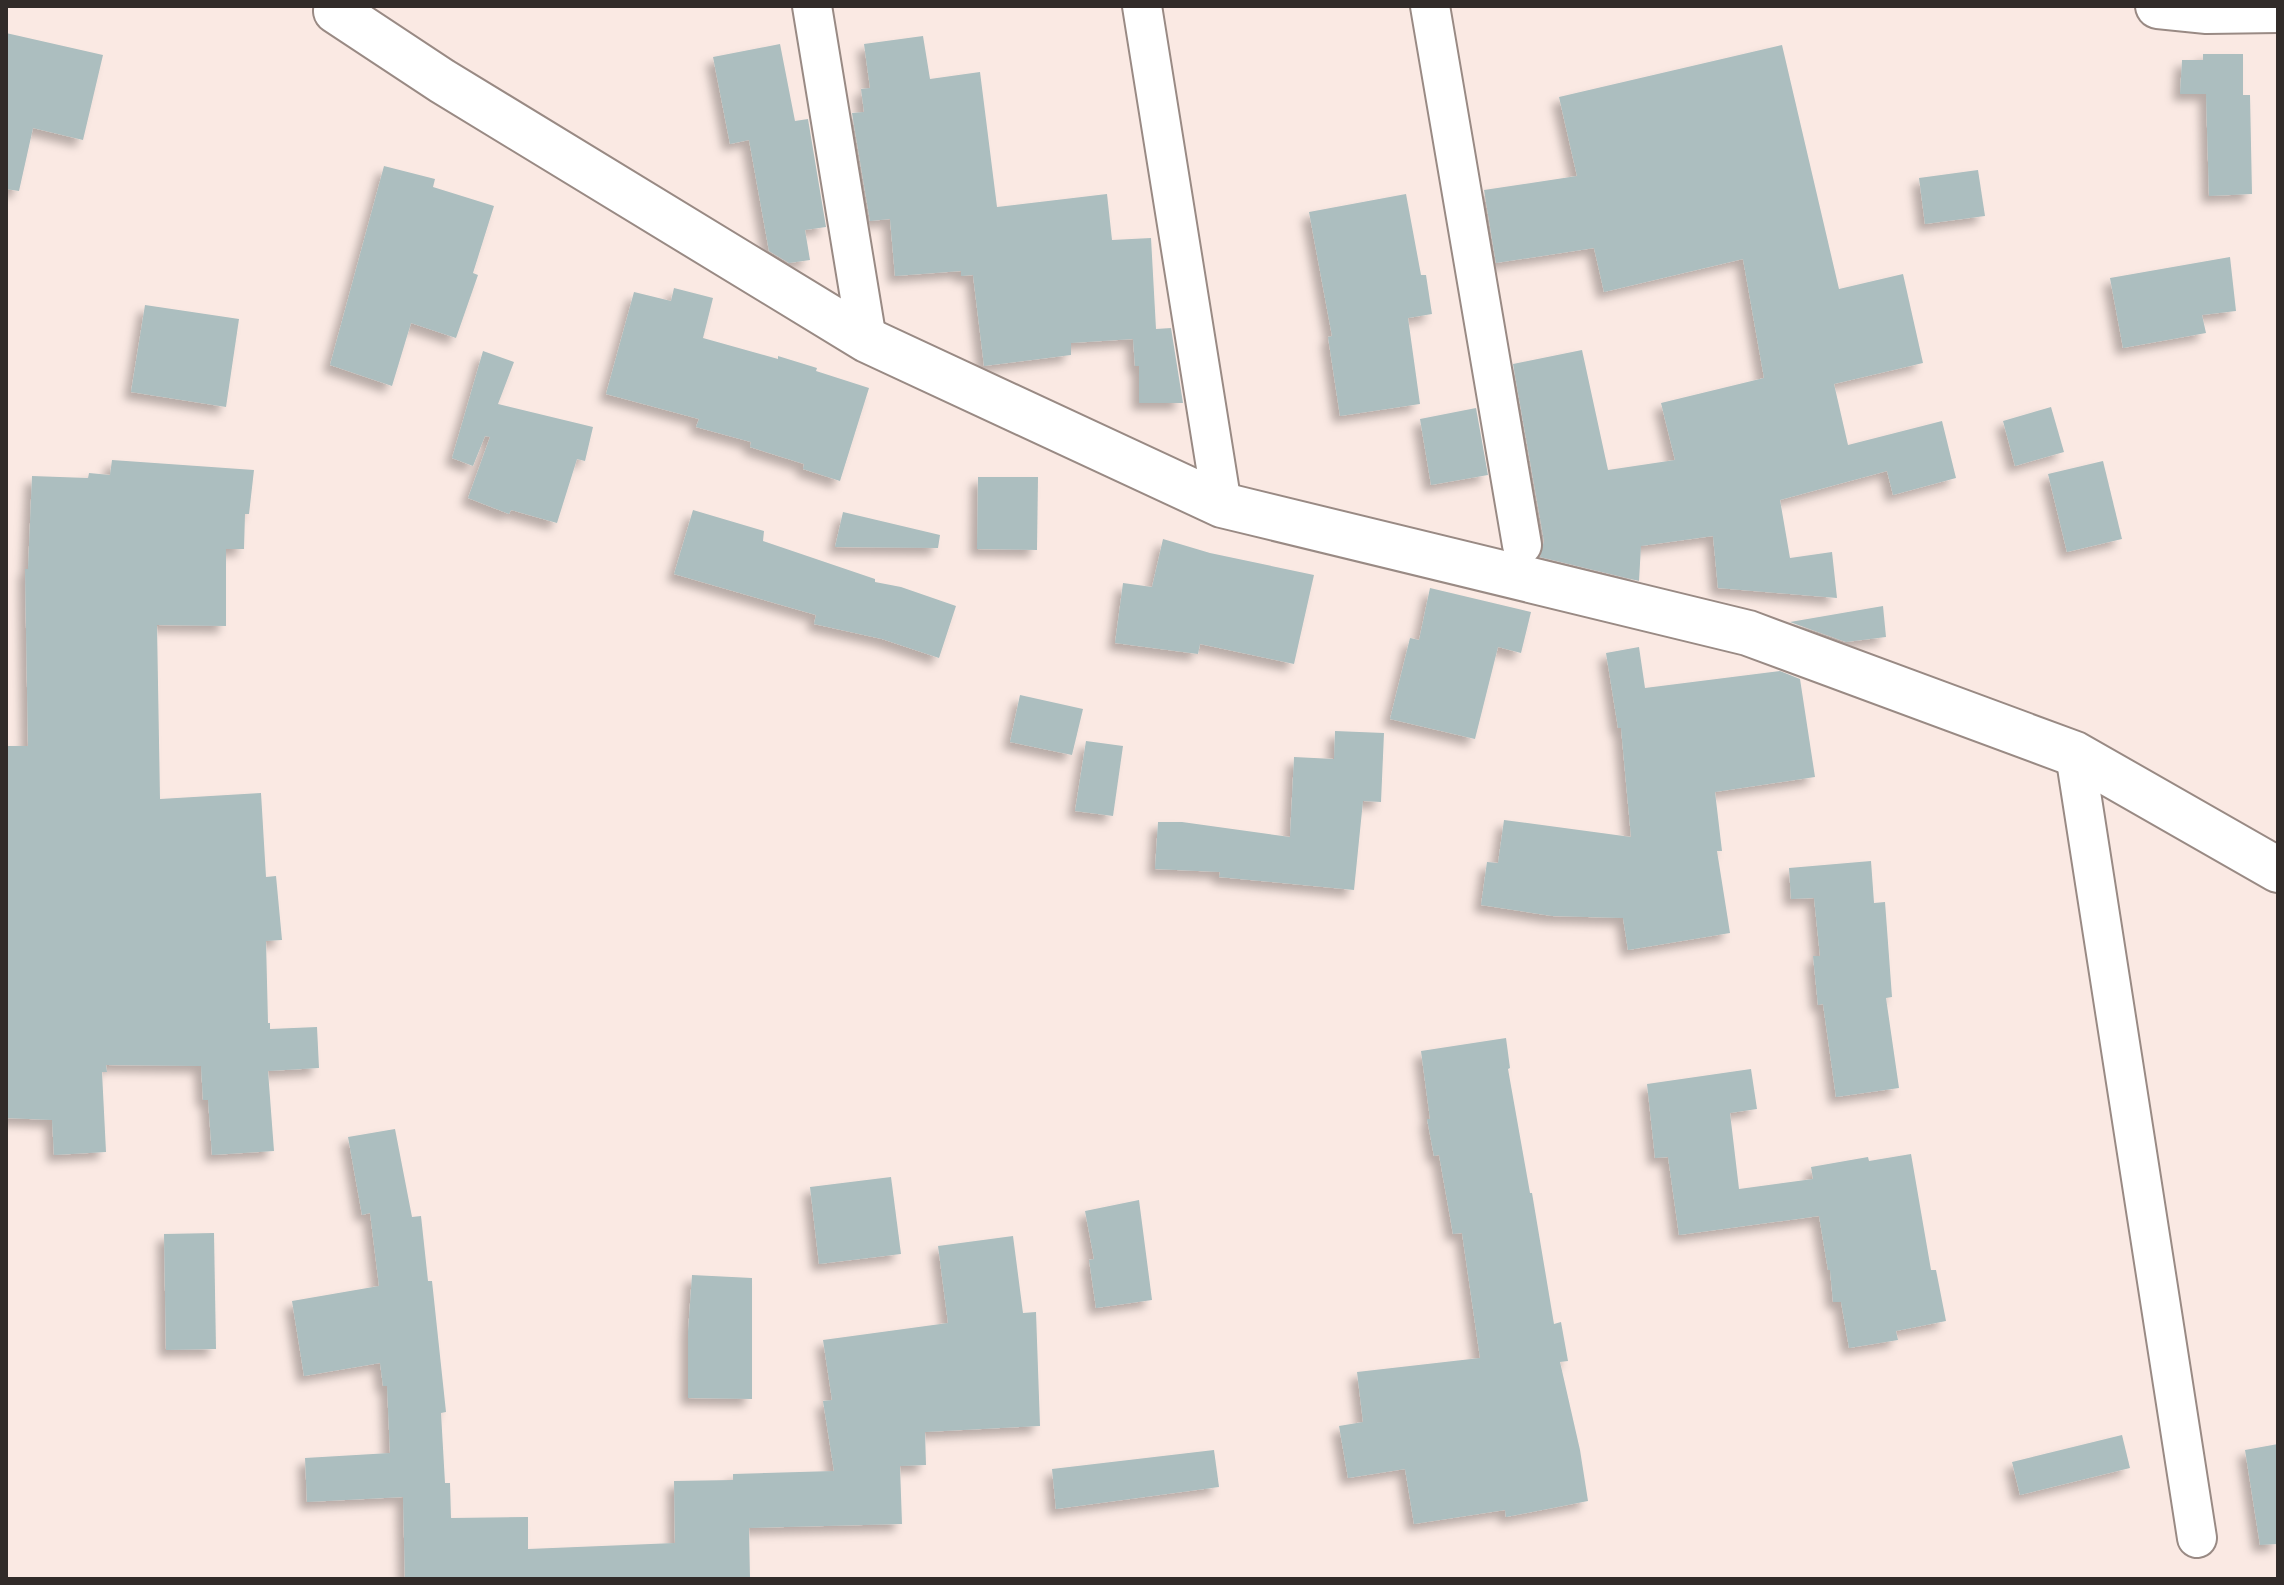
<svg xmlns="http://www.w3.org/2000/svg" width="2284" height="1585" font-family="'Roboto Condensed',sans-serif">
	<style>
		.building { fill: #acbebf; filter: url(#shadow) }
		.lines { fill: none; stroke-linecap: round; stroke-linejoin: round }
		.street-casing { stroke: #998a84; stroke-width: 42 }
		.secondary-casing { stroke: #998a84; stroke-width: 48 }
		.street { stroke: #fff; stroke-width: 38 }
		.secondary { stroke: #fff; stroke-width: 44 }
	</style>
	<defs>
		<filter id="shadow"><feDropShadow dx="-7" dy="7" stdDeviation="4" flood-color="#0004"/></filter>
	</defs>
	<rect width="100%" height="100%" fill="#fae9e3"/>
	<g class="building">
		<path d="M6,33l97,22 -20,85 -50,-12 -14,63 -13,-2z"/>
		<path d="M923,36l7,43 50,-7 17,135 110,-13 5,46 39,-2 5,91 15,-1 12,75h-44v-37h-4l-2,-27 -62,4v12l-87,11 -11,-91 -12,1v-5l-66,5 -5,-57 -20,2 -18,-108 12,-1 -3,-23 9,-1 -6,-44z"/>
		<path d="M780,44l15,77 13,-2 18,108 -21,3 5,30 -21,3 -20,-12 -20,-111 -19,4 -17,-87z"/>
		<path d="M1782,45l57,244 64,-15 20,89 -89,21 14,61 94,-24 14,57 -63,17 -6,-24 -107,29 10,58 42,-6 5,46 -119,-10 -5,-52 -72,10 -2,35 -99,-24 4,-16 -31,-177 69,-14 26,120 67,-10 -14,-57 103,-25 -21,-119 -139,33 -10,-44 -98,15 -12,-73 93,-14 -18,-79z"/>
		<path d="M2203,54h40v41h7l2,99 -43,2 -3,-102h-26l2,-34h21z"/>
		<path d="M384,166l51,13 -2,8 61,19 -21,67 5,2 -22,63 -45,-15 -19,63 -62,-21z"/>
		<path d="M1978,170l7,46 -60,8 -6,-46z"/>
		<path d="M1406,194l15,81h5l6,39 -24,4 12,86 -80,12 -12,-79 4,-1 -23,-124z"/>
		<path d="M2230,257l6,54 -34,4 4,18 -83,15 -13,-70z"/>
		<path d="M674,288l39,10 -10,40 75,21v-3l39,12 -1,3 53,17 -29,93 -37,-12 1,-5 -54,-17 1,-5 -55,-15 3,-8 -93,-25 28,-102 37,9z"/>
		<path d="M145,305l94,14 -13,88 -95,-15z"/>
		<path d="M483,351l31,11 -16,42 95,23 -8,34 -8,-2 -20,64 -46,-13 -2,4 -41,-16 22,-61 -5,-1 -12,30 -21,-8z"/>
		<path d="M2051,407l13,45 -49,14 -12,-45z"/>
		<path d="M1476,408l12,67 -57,10 -11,-66z"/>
		<path d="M112,460l142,10 -5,44h-4l-1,35h-18v77l-69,-1 3,174 101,-6 5,84 10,-1 6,64 -16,1 2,82h2v6l47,-2 2,41 -51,3 6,80 -62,4 -4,-55h-5l-2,-34 -95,-1 1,7h-5l4,80 -52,3 -2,-35 -46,-2v-372h22l-3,-177h3l4,-93 56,2 1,-5 21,2z"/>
		<path d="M2103,461l19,78 -55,13 -19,-78z"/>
		<path d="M978,477h60l-1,73 -60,-1z"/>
		<path d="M693,510l71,21 -1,10 112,38v3l26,5 55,19 -17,52 -57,-19 -68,-15 2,-9 -142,-41z"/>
		<path d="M843,512l97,23 -2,13 -103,-1z"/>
		<path d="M1163,539l47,14 104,22 -20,89 -94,-20 -2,10 -83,-11 8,-60 29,4z"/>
		<path d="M1430,588l101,24 -10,41 -23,-6 -23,92 -85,-20 20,-81 9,2z"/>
		<path d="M1883,606l3,31 -40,5 -56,-20z"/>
		<path d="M1639,647l6,41 135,-17 20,8 15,98 -100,15 7,59h-5l13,82 -102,17 -5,-32 -71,-2 -71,-11 6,-43 11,1 6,-43 127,17 -10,-109h-3l-12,-75z"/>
		<path d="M1020,695l63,14 -11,46 -62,-13z"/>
		<path d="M1335,731l49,2 -3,69 -18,-1 -9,89 -135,-13 1,-5 -65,-3 3,-47h24l108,15 4,-80 40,2z"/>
		<path d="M1086,741l37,5 -10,70 -38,-5z"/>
		<path d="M1871,861l3,42 11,-1 7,95 -6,1 13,90 -63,9 -13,-93 -5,1 -5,-49h7l-6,-58 -23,1 -2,-31z"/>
		<path d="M1506,1038l4,30 -2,1 22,124h2l22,131 7,-2 7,39 -8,1 20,88 8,51 -82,16 -1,-7 -91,14 -9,-55 -57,9 -9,-52 24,-4 -6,-50 123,-14 -18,-125 -9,1 -14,-79 -5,1 -7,-37h3l-9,-68z"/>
		<path d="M1751,1069l6,40 -27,4 9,76 74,-10 -2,-12 57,-10 1,4 42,-7 20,116h5l10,51 -50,10 2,9 -49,8 -8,-46h-8l-3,-32h-2l-9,-54 -140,19 -11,-78 -13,1 -8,-74z"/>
		<path d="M395,1129l17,88 9,-1 7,65h4l14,131 -5,1 4,70h5l1,35 77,-1v32l147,-6 -1,-62 59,-1v-6l101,-3 -11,-70 9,-1 -9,-60 125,-17 -10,-77 75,-10 10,77 13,-1 4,114 -115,6 1,33 -26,1 2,58 -153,4 1,51h-345l-2,-82 -96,5 -2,-44 85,-5 -3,-67h-4l-3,-23 -76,13 -12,-75 87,-15 -9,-73 -8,2 -14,-78z"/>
		<path d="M891,1177l10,77 -82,10 -9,-77z"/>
		<path d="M1139,1200l13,100 -56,8 -7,-48 5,-1 -9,-48z"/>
		<path d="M214,1233l2,116 -50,1 -2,-116z"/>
		<path d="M692,1275l60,3v121l-64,-1v-66z"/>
		<path d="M2122,1435l8,33 -110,27 -8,-33z"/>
		<path d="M2278,1444v100l-18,1 -15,-95z"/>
		<path d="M1214,1450l5,37 -163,22 -4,-40z"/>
	</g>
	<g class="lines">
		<defs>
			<g id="street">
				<path d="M812,6l55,334"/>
				<path d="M1142,6l80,499"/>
				<path d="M1430,6l92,539"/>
				<path d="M2075,754l122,784"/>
			</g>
			<g id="secondary">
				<path d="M2158,6l49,5 71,-1"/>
				<path d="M336,11l106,70 425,259 355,165 526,128 327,121 203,116"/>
			</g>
		</defs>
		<use href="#street" class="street-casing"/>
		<use href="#secondary" class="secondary-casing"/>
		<use href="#street" class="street"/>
		<use href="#secondary" class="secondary"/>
	</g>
	<rect width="2284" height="1585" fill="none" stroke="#312b29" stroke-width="16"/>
</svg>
